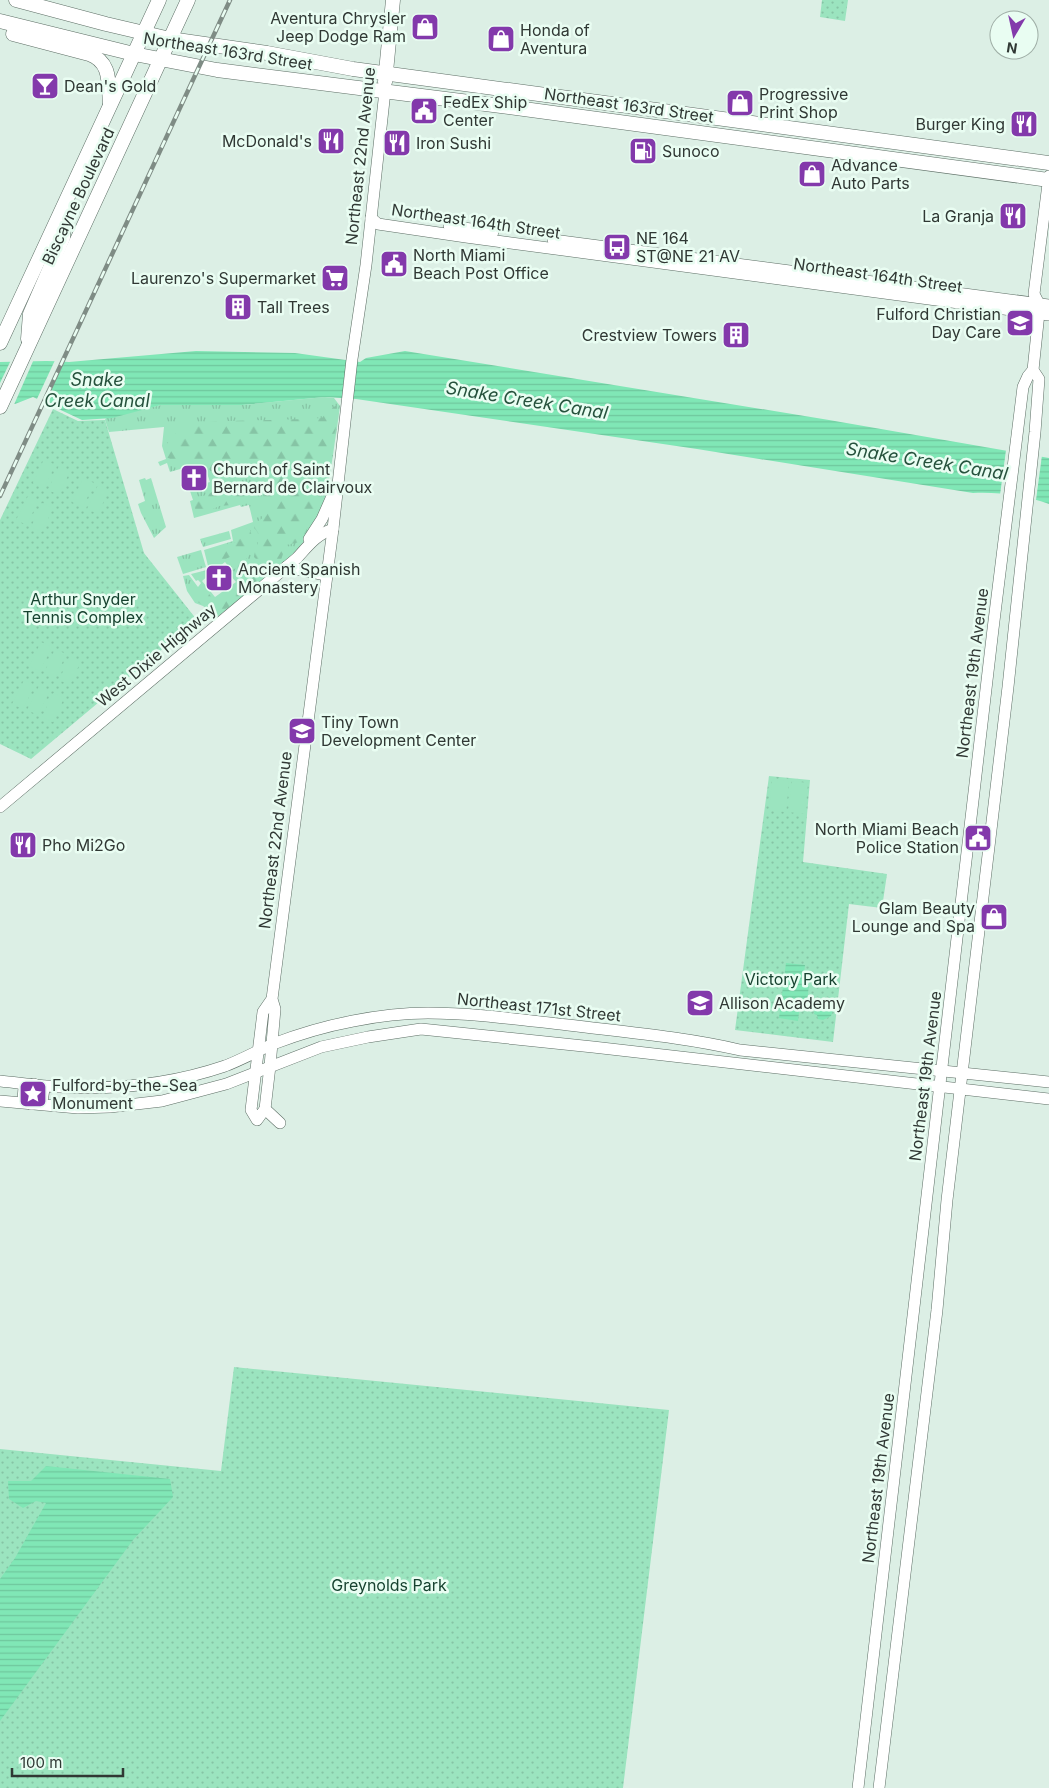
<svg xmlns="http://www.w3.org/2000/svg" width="1049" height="1788" font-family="Inter,sans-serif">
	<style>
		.grass { fill: url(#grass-tufts) }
		.forest { fill: url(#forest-firs) }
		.park { fill: url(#park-dots) }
		.pitch { fill: #9be4bf }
		.water { fill: url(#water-rules) }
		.pier { fill: #dcefe5 }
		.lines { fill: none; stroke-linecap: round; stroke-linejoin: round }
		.minor-casing { stroke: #5d6e65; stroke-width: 12 }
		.major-casing { stroke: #5d6e65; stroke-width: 15 }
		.minor { stroke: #fff; stroke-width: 11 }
		.major { stroke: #fff; stroke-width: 14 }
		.rail-casing { stroke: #7f8c85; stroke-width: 4.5 }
		.rail { stroke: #e9fdf2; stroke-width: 2.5; stroke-dasharray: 8; stroke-linecap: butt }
		.labels { text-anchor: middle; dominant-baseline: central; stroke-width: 5; stroke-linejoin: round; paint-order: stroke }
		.poi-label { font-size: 16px; fill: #303834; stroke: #e9fdf2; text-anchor: start }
		.street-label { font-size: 16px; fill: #303834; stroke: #e9fdf2 }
		.park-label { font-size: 16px; fill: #174330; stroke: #e9fdf2 }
		.water-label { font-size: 18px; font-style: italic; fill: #26523d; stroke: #e9fdf2 }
	</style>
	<defs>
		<pattern id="grass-tufts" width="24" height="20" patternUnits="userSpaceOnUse" patternTransform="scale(1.25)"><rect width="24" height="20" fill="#9be4bf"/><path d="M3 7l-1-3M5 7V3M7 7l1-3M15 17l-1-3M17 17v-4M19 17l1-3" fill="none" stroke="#86c4a5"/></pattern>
		<pattern id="forest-firs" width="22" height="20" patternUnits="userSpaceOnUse" patternTransform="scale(1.25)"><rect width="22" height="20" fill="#9be4bf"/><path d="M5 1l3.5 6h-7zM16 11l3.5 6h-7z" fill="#86c4a5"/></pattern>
		<pattern id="park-dots" width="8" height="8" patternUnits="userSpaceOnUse" patternTransform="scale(1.25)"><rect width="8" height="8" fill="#9be4bf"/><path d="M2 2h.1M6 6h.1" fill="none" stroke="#86c4a5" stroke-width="1.8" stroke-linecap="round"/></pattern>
		<pattern id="water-rules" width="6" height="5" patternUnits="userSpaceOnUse" patternTransform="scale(1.25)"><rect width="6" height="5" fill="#80e7b6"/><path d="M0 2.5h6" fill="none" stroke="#6fc79d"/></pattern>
	</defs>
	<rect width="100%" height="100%" fill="#dcefe5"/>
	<g class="grass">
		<path d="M325,397l9,1 6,8c-2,17 -5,33 -7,49 -5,33 -9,59 -29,86 -22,28 -59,54 -87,76l-14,-11 -8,-3 -8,-12 -4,-15 6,-1 9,12 3,-4 -3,-3 -2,1 -5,-7 16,-4 3,4 -8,7 13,16 21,-15 -6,-7 3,-3 -8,-10 -5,4 -6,-1 -6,1 -4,-16 29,-9 -2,-11 22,-8 -4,-17 -8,2 -1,-2 -46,13 -4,-17 3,-1 -4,-12 21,-6 -5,-15 -16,5 -2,-5 -17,5 -3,-9 -7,3 -2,-4 8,-3 -4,-13 2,-19 -55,5 -4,-12 1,-2 55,-13h81z"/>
		<path d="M145,478l1,2 5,-2 15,49 -12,11 -13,-25 -3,-9 7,-3 -6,-21z"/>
		<path d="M229,531l2,8 -28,8 -3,-8z"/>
		<path d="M201,550l5,17 -23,7 -6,-17z"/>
	</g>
	<g class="forest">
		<path d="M336,406l1,16 -7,33 -7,5 -2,7 -1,40 -10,13 -7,20 -7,3 -10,2 -5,15 -7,3 -13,1 -7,-7c1,-11 10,-20 0,-29v-4l13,-9 2,-13c-5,-6 -5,-10 -8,-18 -5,-10 -15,-14 -25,-19 -9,7 -14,10 -25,7l-5,-8h-25l-15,-7 -1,-11 19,-22c46,-5 92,-3 138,-6l8,-10z"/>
		<path d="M222,482l20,5 6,12 -3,5 -26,2 -14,7h-9l-2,-9 4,-7c10,-2 16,-4 21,-14z"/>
		<path d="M244,527l6,3 2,6 -4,6 3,4c-2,10 -7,21 -17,23l-2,-13 -13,6 -9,-1 -2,-5c5,-12 9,-9 18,-6 3,1 6,1 8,3l1,-2 -9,-5 2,-3 9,-1 -4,-9 1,-3z"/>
		<path d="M253,564h4l6,5c-2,10 -9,18 -19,21l-7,-16 8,-6z"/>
		<path d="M237,587l4,6c-5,9 -15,18 -25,20 -9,-7 -20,-9 -26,-19l2,-4 13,-2 9,13h3l6,-3 3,-6z"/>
	</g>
	<g class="park">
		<path d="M822,0h26l-3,21 -25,-4z"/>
		<path d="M53,409l25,12 27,-1 39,133 53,67 -166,139 -31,-15v-224z"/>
		<path d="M769,776l41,4 -7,82 84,12 -5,34 -33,-4 -16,138 -98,-12z"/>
		<path d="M234,1367l435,43 -46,378h-623v-339l221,22z"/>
	</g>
	<g class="pitch">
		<path d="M44,459l11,6 -11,24 -11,-6z"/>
		<path d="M59,466l11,5 -11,24 -11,-5z"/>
		<path d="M83,478l11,5 -11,24 -11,-5z"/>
		<path d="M98,485l11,5 -11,24 -11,-5z"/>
		<path d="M28,496l10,5 -11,24 -11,-5z"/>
		<path d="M42,503l11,5 -11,24 -11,-5z"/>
		<path d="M41,642l11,5 -12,24 -11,-5z"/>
		<path d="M55,649l11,5 -11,25 -11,-6z"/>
		<path d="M70,656l11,5 -11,24 -11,-5z"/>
		<path d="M24,680l11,5 -12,24 -11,-5z"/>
		<path d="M39,686l11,5 -12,24 -11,-5z"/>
		<path d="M53,693l11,5 -11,24 -11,-5z"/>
		<path d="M772,780l17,1 -3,31 -17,-2z"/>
		<path d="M792,781l16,2 -3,31 -17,-2z"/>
	</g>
	<g class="water">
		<path d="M196,351l99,2 65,9 6,-4 39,-7 424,69 220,38v46c-24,-9 -50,-12 -76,-11l-276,-44 -341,-50 -31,-2 -83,8h-81l-49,13 -30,2 -49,-23 -18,7 -15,-1v-41c23,0 46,-2 69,0z"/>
		<path d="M786,963l19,2 -2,17 6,2 -2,19 -7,1 -2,17 -19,-3z"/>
		<path d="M822,999l10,6 1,5 -2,6 -8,4 -5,-1 -1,-4 -3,-1 1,-4h3z"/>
		<path d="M46,1466l124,13 3,18 -40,43 -133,181v-142l15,-21 31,-55 -10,-2 -13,7 -14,-9 -1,-18h23z"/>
	</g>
	<g class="pier">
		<path d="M56,358l9,1 -21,46 -8,-4z"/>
		<path d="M34,359l-21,48 -13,-1v-23l11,-23z"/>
		<path d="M1006,450l36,5 -6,45 -36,-5z"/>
	</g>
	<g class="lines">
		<defs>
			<g id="minor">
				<path d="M371,218l7,6 88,13 583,78"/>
				<path d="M449,226l44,6"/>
				<path d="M553,240l496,65"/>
				<path d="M309,539l13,-20 11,-25"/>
				<path d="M286,567l40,8"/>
				<path d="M0,807l297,-249c11,-12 20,-24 36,-29"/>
				<path d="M272,999l-9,13 -12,98 6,10 8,-11 5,-43 5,-57 -3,-10 61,-470 19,-170 14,-94 19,-174"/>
				<path d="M0,1081c20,2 40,5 60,6 55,3 112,-3 165,-21 16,-6 32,-15 48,-22 26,-10 53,-18 80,-23 25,-5 50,-8 75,-8 47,0 94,7 140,12 57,7 116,12 172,25l309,32"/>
				<path d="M34,1084l10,5 -2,13 -11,2 -8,-4 1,-13z"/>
				<path d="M0,1101l78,7 32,-1 52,-6 64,-17 95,-37 47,-10 53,-8 172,18 456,52"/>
				<path d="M265,1109l15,14"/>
				<path d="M858,1788l135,-1159 30,-242 5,-11 5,-6"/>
				<path d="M879,1788l58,-478 10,-110 61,-513 27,-255 4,-53 -6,-9 6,-57v-9l-5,-10 15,-118"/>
			</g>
			<g id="major">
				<path d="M16,0l90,24 64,15 97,14 86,16 696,94"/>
				<path d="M0,21l134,33 83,16 292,37 540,73"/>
				<path d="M13,34l76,20c23,8 19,30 21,50"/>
				<path d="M385,82l8,-82"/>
				<path d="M28,339l2,-25 33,-76v-12l-4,-8"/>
				<path d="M0,343l159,-343"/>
				<path d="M0,407l188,-407"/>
			</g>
		</defs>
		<use href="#minor" class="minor-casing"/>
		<use href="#major" class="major-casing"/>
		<use href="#minor" class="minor"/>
		<use href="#major" class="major"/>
		<defs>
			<path id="rail" d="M0,496l230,-496"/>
		</defs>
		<use href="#rail" class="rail-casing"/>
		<use href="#rail" class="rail"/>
	</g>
	<defs>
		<symbol id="shop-square" viewBox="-11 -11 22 22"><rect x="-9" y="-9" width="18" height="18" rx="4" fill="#8339ab" stroke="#e9fdf2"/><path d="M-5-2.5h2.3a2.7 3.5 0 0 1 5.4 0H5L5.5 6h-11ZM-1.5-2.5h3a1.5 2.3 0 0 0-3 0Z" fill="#fff"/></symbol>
		<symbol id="bar-square" viewBox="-11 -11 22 22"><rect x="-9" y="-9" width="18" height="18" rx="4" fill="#8339ab" stroke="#e9fdf2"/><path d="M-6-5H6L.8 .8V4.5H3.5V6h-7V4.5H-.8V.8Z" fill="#fff"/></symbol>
		<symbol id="civic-square" viewBox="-11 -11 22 22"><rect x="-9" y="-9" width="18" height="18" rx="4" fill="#8339ab" stroke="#e9fdf2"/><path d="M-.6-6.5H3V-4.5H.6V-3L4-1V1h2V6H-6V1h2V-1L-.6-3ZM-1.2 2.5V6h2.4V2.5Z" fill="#fff"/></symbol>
		<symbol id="restaurant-square" viewBox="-11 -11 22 22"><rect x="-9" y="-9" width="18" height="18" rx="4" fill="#8339ab" stroke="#e9fdf2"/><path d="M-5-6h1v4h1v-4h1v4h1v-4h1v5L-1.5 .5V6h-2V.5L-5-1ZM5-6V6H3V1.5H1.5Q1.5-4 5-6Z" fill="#fff"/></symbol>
		<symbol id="fuel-square" viewBox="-11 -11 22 22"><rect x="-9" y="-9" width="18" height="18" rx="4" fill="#8339ab" stroke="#e9fdf2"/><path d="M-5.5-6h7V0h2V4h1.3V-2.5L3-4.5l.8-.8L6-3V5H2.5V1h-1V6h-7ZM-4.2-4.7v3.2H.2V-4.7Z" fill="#fff"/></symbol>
		<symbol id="bus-square" viewBox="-11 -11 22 22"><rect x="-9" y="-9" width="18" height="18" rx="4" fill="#8339ab" stroke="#e9fdf2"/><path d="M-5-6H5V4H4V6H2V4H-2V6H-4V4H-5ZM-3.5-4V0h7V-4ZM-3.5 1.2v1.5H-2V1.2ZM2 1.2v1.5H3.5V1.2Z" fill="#fff"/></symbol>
		<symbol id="supermarket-square" viewBox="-11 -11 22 22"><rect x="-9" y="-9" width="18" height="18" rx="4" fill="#8339ab" stroke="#e9fdf2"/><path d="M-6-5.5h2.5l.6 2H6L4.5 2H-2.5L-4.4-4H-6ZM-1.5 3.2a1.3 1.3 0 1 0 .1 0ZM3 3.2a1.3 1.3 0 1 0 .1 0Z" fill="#fff"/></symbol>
		<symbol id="building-square" viewBox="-11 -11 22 22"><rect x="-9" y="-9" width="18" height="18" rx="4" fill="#8339ab" stroke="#e9fdf2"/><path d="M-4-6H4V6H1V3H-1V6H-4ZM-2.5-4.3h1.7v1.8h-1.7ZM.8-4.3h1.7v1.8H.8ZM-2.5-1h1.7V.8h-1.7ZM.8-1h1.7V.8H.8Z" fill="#fff"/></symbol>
		<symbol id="school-square" viewBox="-11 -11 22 22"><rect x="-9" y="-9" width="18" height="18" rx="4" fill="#8339ab" stroke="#e9fdf2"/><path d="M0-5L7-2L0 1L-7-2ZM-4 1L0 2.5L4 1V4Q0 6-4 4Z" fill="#fff"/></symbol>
		<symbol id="church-square" viewBox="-11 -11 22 22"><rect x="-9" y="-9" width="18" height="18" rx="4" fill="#8339ab" stroke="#e9fdf2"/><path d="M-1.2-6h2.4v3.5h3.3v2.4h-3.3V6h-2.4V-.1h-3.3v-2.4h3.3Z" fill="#fff"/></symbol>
		<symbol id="sight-square" viewBox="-11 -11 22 22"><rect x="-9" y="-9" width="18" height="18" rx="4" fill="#8339ab" stroke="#e9fdf2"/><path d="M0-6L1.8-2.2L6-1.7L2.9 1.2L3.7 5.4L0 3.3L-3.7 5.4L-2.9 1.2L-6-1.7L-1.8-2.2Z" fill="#fff"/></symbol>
	</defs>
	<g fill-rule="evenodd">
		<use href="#shop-square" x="409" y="11" width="32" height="32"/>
		<use href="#shop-square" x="485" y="23" width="32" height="32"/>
		<use href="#bar-square" x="29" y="70" width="32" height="32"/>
		<use href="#shop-square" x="724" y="87" width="32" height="32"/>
		<use href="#civic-square" x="408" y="95" width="32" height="32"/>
		<use href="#restaurant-square" x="1008" y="108" width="32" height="32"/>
		<use href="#restaurant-square" x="315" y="125" width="32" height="32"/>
		<use href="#restaurant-square" x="381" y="127" width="32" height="32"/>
		<use href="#fuel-square" x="627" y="135" width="32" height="32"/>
		<use href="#shop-square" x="796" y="158" width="32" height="32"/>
		<use href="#restaurant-square" x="997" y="200" width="32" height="32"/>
		<use href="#bus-square" x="601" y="231" width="32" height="32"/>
		<use href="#civic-square" x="378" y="248" width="32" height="32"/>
		<use href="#supermarket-square" x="319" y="262" width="32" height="32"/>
		<use href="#building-square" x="222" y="291" width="32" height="32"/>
		<use href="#school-square" x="1004" y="307" width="32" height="32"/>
		<use href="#building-square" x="720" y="319" width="32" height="32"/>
		<use href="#church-square" x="178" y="462" width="32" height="32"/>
		<use href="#church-square" x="203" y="562" width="32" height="32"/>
		<use href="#school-square" x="286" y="715" width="32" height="32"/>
		<use href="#civic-square" x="962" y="822" width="32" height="32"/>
		<use href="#restaurant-square" x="7" y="829" width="32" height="32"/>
		<use href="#shop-square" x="978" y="901" width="32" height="32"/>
		<use href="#school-square" x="684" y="987" width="32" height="32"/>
		<use href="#sight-square" x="17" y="1078" width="32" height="32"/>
	</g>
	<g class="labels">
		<g class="poi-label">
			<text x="406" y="18" text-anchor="end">Aventura Chrysler<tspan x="406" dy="18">Jeep Dodge Ram</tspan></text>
			<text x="520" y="30">Honda of<tspan x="520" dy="18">Aventura</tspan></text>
			<text x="64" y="86">Dean's Gold</text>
			<text x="759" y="94">Progressive<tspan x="759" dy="18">Print Shop</tspan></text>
			<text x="443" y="102">FedEx Ship<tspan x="443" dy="18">Center</tspan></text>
			<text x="1005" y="124" text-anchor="end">Burger King</text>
			<text x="312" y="141" text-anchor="end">McDonald's</text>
			<text x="416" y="143">Iron Sushi</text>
			<text x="662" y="151">Sunoco</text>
			<text x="831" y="165">Advance<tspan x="831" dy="18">Auto Parts</tspan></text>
			<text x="994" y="216" text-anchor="end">La Granja</text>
			<text x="636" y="238">NE 164<tspan x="636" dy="18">ST@NE 21 AV</tspan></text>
			<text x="413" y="255">North Miami<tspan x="413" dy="18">Beach Post Office</tspan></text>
			<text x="316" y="278" text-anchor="end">Laurenzo's Supermarket</text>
			<text x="257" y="307">Tall Trees</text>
			<text x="1001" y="314" text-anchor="end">Fulford Christian<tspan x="1001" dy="18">Day Care</tspan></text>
			<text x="717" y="335" text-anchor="end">Crestview Towers</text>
			<text x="213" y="469">Church of Saint<tspan x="213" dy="18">Bernard de Clairvoux</tspan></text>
			<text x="238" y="569">Ancient Spanish<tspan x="238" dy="18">Monastery</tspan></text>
			<text x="321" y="722">Tiny Town<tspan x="321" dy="18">Development Center</tspan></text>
			<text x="959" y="829" text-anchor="end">North Miami Beach<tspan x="959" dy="18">Police Station</tspan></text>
			<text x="42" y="845">Pho Mi2Go</text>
			<text x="975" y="908" text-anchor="end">Glam Beauty<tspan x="975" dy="18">Lounge and Spa</tspan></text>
			<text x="719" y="1003">Allison Academy</text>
			<text x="52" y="1085">Fulford-by-the-Sea<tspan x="52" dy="18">Monument</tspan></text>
		</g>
		<g class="street-label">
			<text transform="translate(228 51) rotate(9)">Northeast 163rd Street</text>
			<text transform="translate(629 105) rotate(8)">Northeast 163rd Street</text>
			<text transform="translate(360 156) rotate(-84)">Northeast 22nd Avenue</text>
			<text transform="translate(78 196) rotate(-65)">Biscayne Boulevard</text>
			<text transform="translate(476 221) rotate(8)">Northeast 164th Street</text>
			<text transform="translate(878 275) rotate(8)">Northeast 164th Street</text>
			<text transform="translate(156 655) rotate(-40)">West Dixie Highway</text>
			<text transform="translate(972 673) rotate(-83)">Northeast 19th Avenue</text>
			<text transform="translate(275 840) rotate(-83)">Northeast 22nd Avenue</text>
			<text transform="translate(539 1007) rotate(6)">Northeast 171st Street</text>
			<text transform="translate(925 1076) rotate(-83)">Northeast 19th Avenue</text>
			<text transform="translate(878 1478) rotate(-83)">Northeast 19th Avenue</text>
		</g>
		<g class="park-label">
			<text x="83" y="599">Arthur Snyder<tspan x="83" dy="18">Tennis Complex</tspan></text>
			<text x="791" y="979">Victory Park</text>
			<text x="389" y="1585">Greynolds Park</text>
		</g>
		<g class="water-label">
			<text x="97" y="379">Snake<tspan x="97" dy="21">Creek Canal</tspan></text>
			<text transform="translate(527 400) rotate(9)">Snake Creek Canal</text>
			<text transform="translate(927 461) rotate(9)">Snake Creek Canal</text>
		</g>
	</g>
	<g transform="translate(1014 35) rotate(189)"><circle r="24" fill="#e9fdf2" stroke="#9faea6"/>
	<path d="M0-4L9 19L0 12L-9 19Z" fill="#8339ab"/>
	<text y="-8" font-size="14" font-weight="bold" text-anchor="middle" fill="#303834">N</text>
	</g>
	<path d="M12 1768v8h111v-8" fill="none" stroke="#303834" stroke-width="2.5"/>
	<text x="20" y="1768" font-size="15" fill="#303834" stroke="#e9fdf2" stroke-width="4" paint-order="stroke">100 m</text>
</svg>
